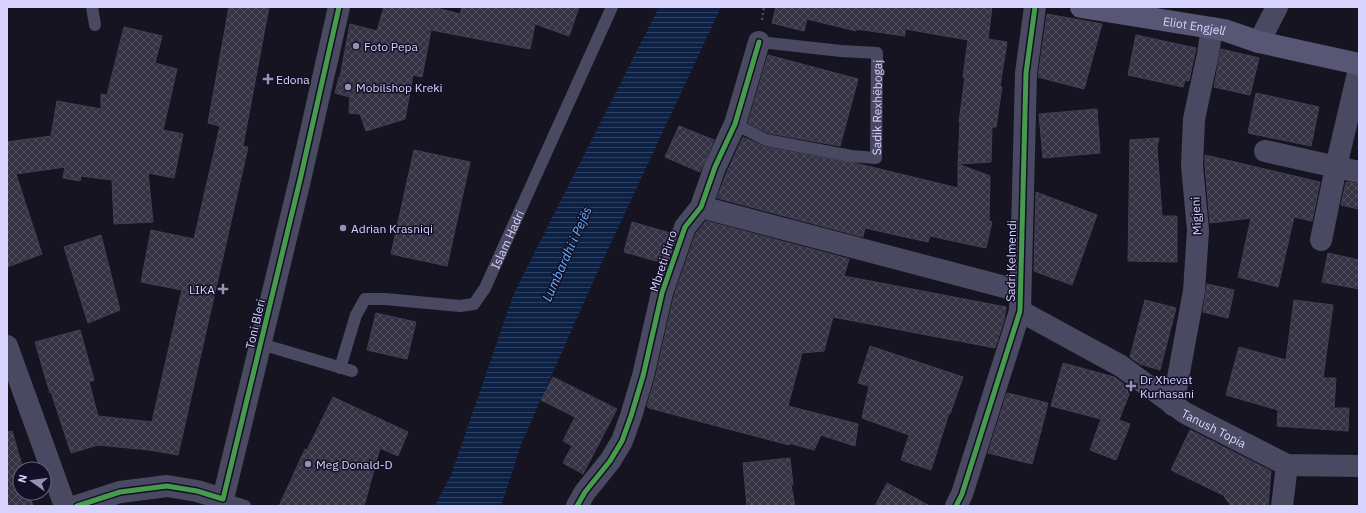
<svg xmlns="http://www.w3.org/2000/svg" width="1366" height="513" font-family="'IBM Plex Sans',sans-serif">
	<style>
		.water { fill: url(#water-rules) }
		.building { fill: url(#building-cross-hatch); stroke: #433f54 }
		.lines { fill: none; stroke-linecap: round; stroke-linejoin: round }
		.path { stroke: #44505f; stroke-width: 2.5; stroke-dasharray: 2 3; stroke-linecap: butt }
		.service { stroke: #4a4962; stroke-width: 12 }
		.minor { stroke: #4a4962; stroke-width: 22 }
		.tertiary { stroke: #4a4962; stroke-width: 22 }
		.secondary { stroke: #575674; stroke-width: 22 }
		.cycleway-casing { stroke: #130f26; stroke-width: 8 }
		.cycleway { stroke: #469c4c; stroke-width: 5 }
		.poi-dot { fill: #9591b1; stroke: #130f26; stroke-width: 1.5 }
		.labels { text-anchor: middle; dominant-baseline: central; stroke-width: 3; stroke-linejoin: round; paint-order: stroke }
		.street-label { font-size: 12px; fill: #d9d4ff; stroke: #130f26 }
		.poi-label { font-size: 12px; fill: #d9d4ff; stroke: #130f26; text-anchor: start }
		.water-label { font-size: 13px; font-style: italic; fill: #62b6ff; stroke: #130f26 }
	</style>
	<defs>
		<pattern id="water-rules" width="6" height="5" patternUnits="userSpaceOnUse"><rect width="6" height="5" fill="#0d2144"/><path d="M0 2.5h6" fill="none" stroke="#304060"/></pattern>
		<pattern id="building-cross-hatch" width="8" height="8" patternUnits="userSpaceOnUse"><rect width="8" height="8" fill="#343243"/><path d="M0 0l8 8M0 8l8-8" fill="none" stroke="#514f5f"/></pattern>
	</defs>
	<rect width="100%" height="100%" fill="#161421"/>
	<path class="water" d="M659,7h62l-124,266 -75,169 -21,64h-66l16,-31 63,-182z"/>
	<g class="building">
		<path d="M229,7h40l-26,139 5,1 -70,308 -29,-5 -51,-5 -27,8 -20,-61 -1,1 -15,-51 45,-12 14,50 -5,2 9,34 54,6 30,-132 -41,-8 10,-52 43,9 26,-113 -12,-3z"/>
		<path d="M384,7h49l27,7 2,-7h117l-10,29 -34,-12 -5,25 -99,-19 -9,47 -9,-2 -8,44 -39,12 -6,-17 -11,-1 1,-16 -15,-4 4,-16h1l10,-53 27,7z"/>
		<path d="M776,7h216l-4,32 19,3 -7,44 2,1 -6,40h-4l-1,35 -33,2 2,-42h-1l6,-45h-2l5,-37 -63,-11v7l-49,-7v2l-49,-12 -3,12 -32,-8z"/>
		<path d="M1047,14l55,10 -18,65 -46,-12z"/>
		<path d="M124,27l38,9 -7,27 22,6 -14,61 20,4 -9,44 -26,-5 5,49 -39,2 -2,-44 -31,-4 -1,5 -17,-3 2,-11 -49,7 26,80 -35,13v-125l44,-6 6,-35 44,8v-15l6,1z"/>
		<path d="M1136,35l60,13 -7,33 -4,-1 -2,7 -55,-12z"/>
		<path d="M1221,49l38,9 -9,37 -36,-8z"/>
		<path d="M768,55l90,24 -18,67 -72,-13 -20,-10z"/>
		<path d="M1256,93l63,14 -8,39 -63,-13z"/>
		<path d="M1097,109l3,44 -57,5 -4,-44z"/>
		<path d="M679,126l35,14 -14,32 -35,-15z"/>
		<path d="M743,137l22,10 94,17 99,24v-24l32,12 -1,45 3,1 -6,26 -56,-12 -2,6 -63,-14 -2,9 -146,-39 10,-26z"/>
		<path d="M1159,138l-2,9 5,69h15v46l-49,-1 2,-121z"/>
		<path d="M414,150l56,12 -23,104 -56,-12z"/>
		<path d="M1205,155l115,27 -8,39 -18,-4 -16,70 -40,-10 13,-59 -41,5 -5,-57z"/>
		<path d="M1346,182l13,2v25l-18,-4z"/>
		<path d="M1036,192l61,23 -25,70 -38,-14z"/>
		<path d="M706,221l143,38 -5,17 162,31 -2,13 -9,28 -162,-31 -9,34 -22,2 -14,53 70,18 -3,22 -34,-11 -7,15 -25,-7v2l-140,-37 -2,-2 8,-27 19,-83 22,-63z"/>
		<path d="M632,222l38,11 -10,29 -36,-10z"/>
		<path d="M101,235l19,75 -32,13 -24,-76z"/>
		<path d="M1328,253l31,7v29l-37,-7z"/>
		<path d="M1207,284l27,6 -6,28 -25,-6z"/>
		<path d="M1145,300l31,8 -16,62 -20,-6 -10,-7z"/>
		<path d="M1294,300l39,5 -10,73h13l-2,30h15l-1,23 -71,-5 1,-16 -52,-15 13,-48 47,13z"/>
		<path d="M376,313l40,9 -9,37 -40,-9z"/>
		<path d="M870,346l93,31 -13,37 -1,-1 -18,57 -30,-10 8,-25 -47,-17 7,-32 -11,-3z"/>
		<path d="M1063,363l51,14 17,12 -12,31 11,4 -14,36 -26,-10 11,-31 -50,-13z"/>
		<path d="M553,377l64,32 -34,65 -20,-11 9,-17 -9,-5 12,-24 -34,-17z"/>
		<path d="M1007,393l41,10 -7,28 -2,-1 2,1 -9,33 -44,-11z"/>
		<path d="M333,397l75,35 -10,24 -18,-8 -16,58h-85l26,-57 2,1z"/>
		<path d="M1190,430l81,41 -3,35h-37l-8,-11 -52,-25z"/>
		<path d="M12,431l11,38h-3v24h9l4,13h-26v-74z"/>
		<path d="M790,458l3,27h-2l4,21h-48l-4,-43z"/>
		<path d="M887,483l15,8 28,15h-55z"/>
	</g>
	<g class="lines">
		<path class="path" d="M762,20l2,-13"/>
		<g class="service">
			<path d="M92,7l3,18"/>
			<path id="s1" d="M735,124l31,16 85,16 25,2 1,-105 -36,-2 -82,-9"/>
			<path d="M261,344l91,27"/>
			<path id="s2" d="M340,368l16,-53 9,-16h20l75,7 14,-2 11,-16 127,-281"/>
			<path d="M223,499l22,7"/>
		</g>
		<g class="minor">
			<path d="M1259,42l18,-35"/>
			<path d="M1265,151l94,21"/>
			<path d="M701,207l319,84"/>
			<path d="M1321,240l15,-73 23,-98"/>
			<path id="s3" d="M1020,311l101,55 64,47 102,52 72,1"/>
			<path d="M7,346l58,160"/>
			<path d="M1173,405l21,-114 4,-61 -6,-64 2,-47 14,-65 4,-26"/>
			<path d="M77,506l43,-14 47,-6 30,5 26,8 77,-319 39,-173"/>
			<path d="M577,506l8,-14 25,-31 12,-20 9,-25 12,-40 19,-83 23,-66 16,-20 14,-40 20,-43 24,-82"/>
			<path d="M1282,506l5,-41"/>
		</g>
		<path class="tertiary" d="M956,506l6,-12 58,-183 6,-238 9,-66"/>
		<path class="secondary" id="s4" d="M1081,7l143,23 35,12 100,22"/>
		<defs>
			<g id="cycleway">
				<path d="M77,506l43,-14 47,-6 30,5 26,8 77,-319 39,-173"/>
				<path d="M577,506l8,-14 25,-31 12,-20 9,-25 12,-40 19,-83 23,-66 16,-20 14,-40 20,-43 24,-82"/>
				<path d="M956,506l6,-12 58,-183 6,-238 9,-66"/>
			</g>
		</defs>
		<use href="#cycleway" class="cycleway-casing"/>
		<use href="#cycleway" class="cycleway"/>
	</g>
	<g class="poi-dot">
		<circle cx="356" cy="46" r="4"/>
		<path d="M266 73h4v4h4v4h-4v4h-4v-4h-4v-4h4z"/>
		<circle cx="348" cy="87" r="4"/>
		<circle cx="343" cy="228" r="4"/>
		<path d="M221 283h4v4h4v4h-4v4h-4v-4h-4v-4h4z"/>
		<path d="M1129 380h4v4h4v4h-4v4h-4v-4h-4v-4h4z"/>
		<circle cx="308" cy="464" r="4"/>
	</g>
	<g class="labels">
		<g class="street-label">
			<text stroke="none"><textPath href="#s4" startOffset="115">Eliot Engjell</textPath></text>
			<text stroke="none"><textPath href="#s1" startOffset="197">Sadik Rexhëbogaj</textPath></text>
			<text transform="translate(1196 216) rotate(-93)">Migjeni</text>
			<text stroke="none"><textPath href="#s2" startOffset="256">Islam Hadri</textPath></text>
			<text transform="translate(663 261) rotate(-72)">Mbreti Pirro</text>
			<text transform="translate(1011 261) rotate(-89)">Sadri Kelmendi</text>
			<text transform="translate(255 324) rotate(-77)">Toni Bleri</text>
			<text stroke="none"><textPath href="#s3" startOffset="227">Tanush Topia</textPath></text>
		</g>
		<g class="poi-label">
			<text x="364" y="46">Foto Pepa</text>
			<text x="276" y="79">Edona</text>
			<text x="356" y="87">Mobilshop Kreki</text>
			<text x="351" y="228">Adrian Krasniqi</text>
			<text x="215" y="289" text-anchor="end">LIKA</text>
			<text x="1140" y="379">Dr Xhevat<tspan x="1140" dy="14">Kurhasani</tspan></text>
			<text x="316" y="464">Meg Donald-D</text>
		</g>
		<g class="water-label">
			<text transform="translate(567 254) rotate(-66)">Lumbardhi i Pejës</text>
		</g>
	</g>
	<rect width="1366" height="513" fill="none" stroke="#d9d4ff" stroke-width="16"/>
	<g transform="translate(32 481) rotate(284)"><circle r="19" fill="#130f26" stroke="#625e7d"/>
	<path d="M0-3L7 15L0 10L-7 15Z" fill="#9591b1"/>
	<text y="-6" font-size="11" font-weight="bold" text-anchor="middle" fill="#d9d4ff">N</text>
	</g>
</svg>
